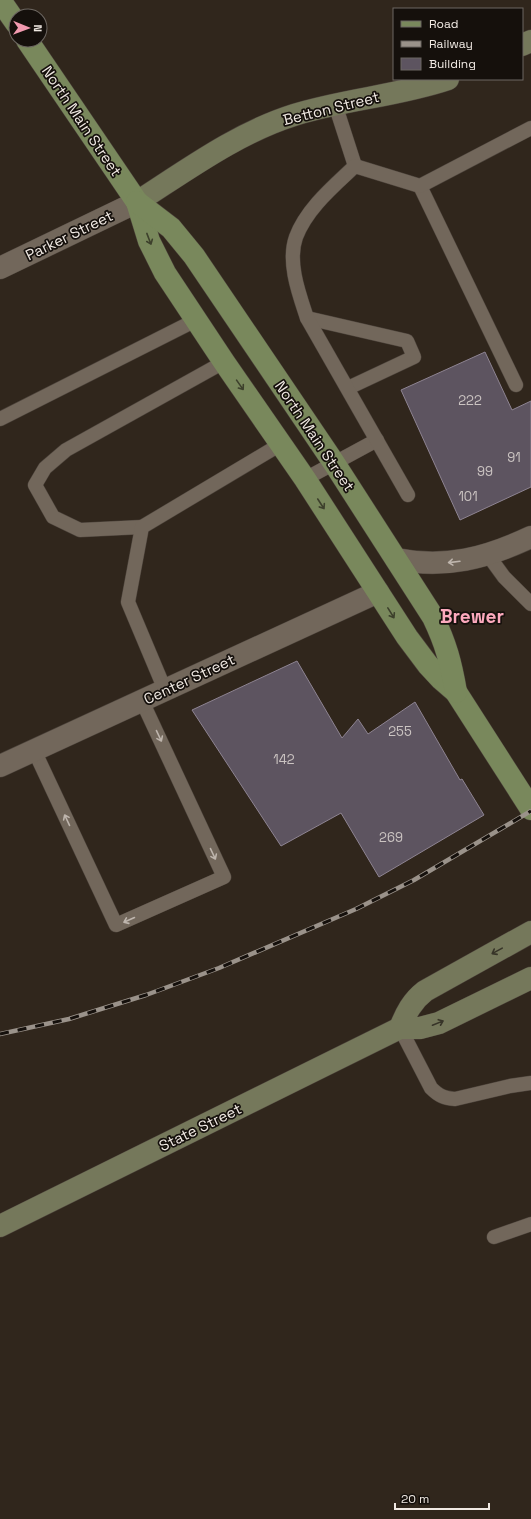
<svg xmlns="http://www.w3.org/2000/svg" width="531" height="1519" font-family="'Space Grotesk',sans-serif">
	<style>
		.building { fill: #5d5460; stroke: #8e8492 }
		.lines { fill: none; stroke-linecap: round; stroke-linejoin: round }
		.lane-casing { stroke: #4c433b; stroke-width: 15 }
		.street-casing { stroke: #4c433b; stroke-width: 23 }
		.secondary-casing { stroke: #4c433b; stroke-width: 23 }
		.primary-casing { stroke: #4c433b; stroke-width: 23 }
		.lane { stroke: #72675b; stroke-width: 14 }
		.street { stroke: #72675b; stroke-width: 22 }
		.secondary { stroke: #75785b; stroke-width: 22 }
		.primary { stroke: #79885c; stroke-width: 22 }
		.rail-casing { stroke: #9a928a; stroke-width: 4.5 }
		.rail { stroke: #15100c; stroke-width: 3; stroke-dasharray: 9; stroke-linecap: butt }
		.oneway { stroke: #3d402c }
		.oneway2 { stroke: #beb5ad }
		.oneway3 { stroke: #373428 }
		.labels { text-anchor: middle; dominant-baseline: central; stroke-width: 3.5; stroke-linejoin: round; paint-order: stroke }
		.number-label { font-size: 13px; fill: #cbc4c2 }
		.street-label { font-size: 15px; fill: #f0e9e3; stroke: #15100c }
		.district-label { font-size: 19px; font-weight: bold; fill: #fca9bd; stroke: #15100c }
	</style>
	<rect width="100%" height="100%" fill="#30261c"/>
	<g class="building">
		<path d="M485,352l27,58 19,-9v86l-71,33 -59,-130z"/>
		<path d="M297,661l45,77 16,-19 10,15 47,-32 45,78 2,-1 22,36 -105,62 -38,-64 -60,33 -89,-136z"/>
	</g>
	<g class="lines">
		<defs>
			<g id="lane">
				<path d="M335,104l20,62"/>
				<path d="M420,186l96,199"/>
				<path d="M307,318l100,23 7,16 -66,31"/>
				<path d="M0,419l196,-99"/>
				<path d="M305,479l72,-39"/>
				<path d="M408,495l-101,-177c-8,-24 -20,-56 -11,-81 11,-29 38,-51 59,-71l65,20 111,-58"/>
				<path d="M142,527l-62,3 -27,-13 -18,-32 10,-17 21,-18 158,-88"/>
				<path d="M488,555l16,22 27,27"/>
				<path d="M165,690l-37,-88 14,-75 139,-83"/>
				<path d="M34,750l82,175 108,-48 -82,-176"/>
				<path d="M400,1028l31,60c8,8 13,10 24,11l55,-13 21,-3"/>
				<path d="M494,1237l37,-13"/>
			</g>
			<g id="street">
				<path d="M0,268l137,-66"/>
				<path d="M396,559c50,10 90,-1 135,-22"/>
				<path d="M0,766l378,-174"/>
			</g>
			<g id="secondary">
				<path d="M522,45l9,-4"/>
				<path d="M137,202c50,-32 100,-69 157,-87 51,-16 104,-19 154,-36"/>
				<path d="M400,1028c6,-15 12,-27 25,-37l106,-59"/>
				<path d="M0,1226l400,-198h20l19,-5 92,-45"/>
			</g>
			<g id="primary">
				<path d="M0,0l16,23"/>
				<path d="M27,40l110,162 12,39 16,32 59,89 81,117 102,158 21,28 13,14 15,13 75,117"/>
				<path d="M137,202l34,26 23,28 140,207 99,154c13,27 18,46 23,75"/>
			</g>
		</defs>
		<use href="#lane" class="lane-casing"/>
		<use href="#street" class="street-casing"/>
		<use href="#secondary" class="secondary-casing"/>
		<use href="#primary" class="primary-casing"/>
		<use href="#lane" class="lane"/>
		<use href="#street" class="street"/>
		<use href="#secondary" class="secondary"/>
		<use href="#primary" class="primary"/>
		<defs>
			<path id="rail" d="M0,1034l69,-15 77,-24 73,-27 137,-59 58,-29 117,-69"/>
		</defs>
		<use href="#rail" class="rail-casing"/>
		<use href="#rail" class="rail"/>
	</g>
	<defs><path id="oneway-shaft" d="M-6 0H5M1.5-3L5.5 0L1.5 3" fill="none" stroke-width="1.6" stroke-linecap="round" stroke-linejoin="round"/></defs>
	<g class="oneway">
		<use href="#oneway-shaft" transform="translate(149 239) rotate(69)"/>
		<use href="#oneway-shaft" transform="translate(240 385) rotate(55)"/>
		<use href="#oneway-shaft" transform="translate(321 504) rotate(57)"/>
		<use href="#oneway-shaft" transform="translate(391 613) rotate(58)"/>
	</g>
	<g class="oneway2">
		<use href="#oneway-shaft" transform="translate(454 562) rotate(173)"/>
		<use href="#oneway-shaft" transform="translate(159 736) rotate(65)"/>
		<use href="#oneway-shaft" transform="translate(67 820) rotate(-115)"/>
		<use href="#oneway-shaft" transform="translate(213 854) rotate(65)"/>
		<use href="#oneway-shaft" transform="translate(129 920) rotate(156)"/>
	</g>
	<g class="oneway3">
		<use href="#oneway-shaft" transform="translate(497 951) rotate(151)"/>
		<use href="#oneway-shaft" transform="translate(438 1023) rotate(-22)"/>
	</g>
	<g class="labels">
		<g class="number-label">
			<text x="470" y="400">222</text>
			<text x="514" y="457">91</text>
			<text x="485" y="471">99</text>
			<text x="468" y="496">101</text>
			<text x="400" y="731">255</text>
			<text x="284" y="759">142</text>
			<text x="391" y="837">269</text>
		</g>
		<g class="street-label">
			<text transform="translate(331 108) rotate(-14)">Betton Street</text>
			<text transform="translate(82 121) rotate(56)">North Main Street</text>
			<text transform="translate(69 235) rotate(-26)">Parker Street</text>
			<text transform="translate(315 436) rotate(56)">North Main Street</text>
			<text transform="translate(189 679) rotate(-25)">Center Street</text>
			<text transform="translate(200 1127) rotate(-26)">State Street</text>
		</g>
		<g class="district-label">
			<text x="472" y="616">Brewer</text>
		</g>
	</g>
	<rect x="393" y="8" width="130" height="72" fill="#15100c" stroke="#6d6762"/>
	<rect x="401" y="21" width="20" height="6" fill="#79885c" stroke="#6d6762"/>
	<text x="429" y="28" font-size="12" fill="#f0e9e3">Road</text>
	<rect x="401" y="41" width="20" height="6" fill="#9a928a" stroke="#6d6762"/>
	<text x="429" y="48" font-size="12" fill="#f0e9e3">Railway</text>
	<rect x="401" y="58" width="20" height="12" fill="#5d5460" stroke="#6d6762"/>
	<text x="429" y="68" font-size="12" fill="#f0e9e3">Building</text>
	<g transform="translate(28 28) rotate(91)"><circle r="19" fill="#15100c" stroke="#6d6762"/>
	<path d="M0-3L7 15L0 10L-7 15Z" fill="#f29ab0"/>
	<text y="-6" font-size="11" font-weight="bold" text-anchor="middle" fill="#f0e9e3">N</text>
	</g>
	<path d="M395 1503v6h94v-6" fill="none" stroke="#f0e9e3" stroke-width="2"/>
	<text x="401" y="1503" font-size="12" fill="#f0e9e3" stroke="#15100c" stroke-width="3" paint-order="stroke">20 m</text>
</svg>
